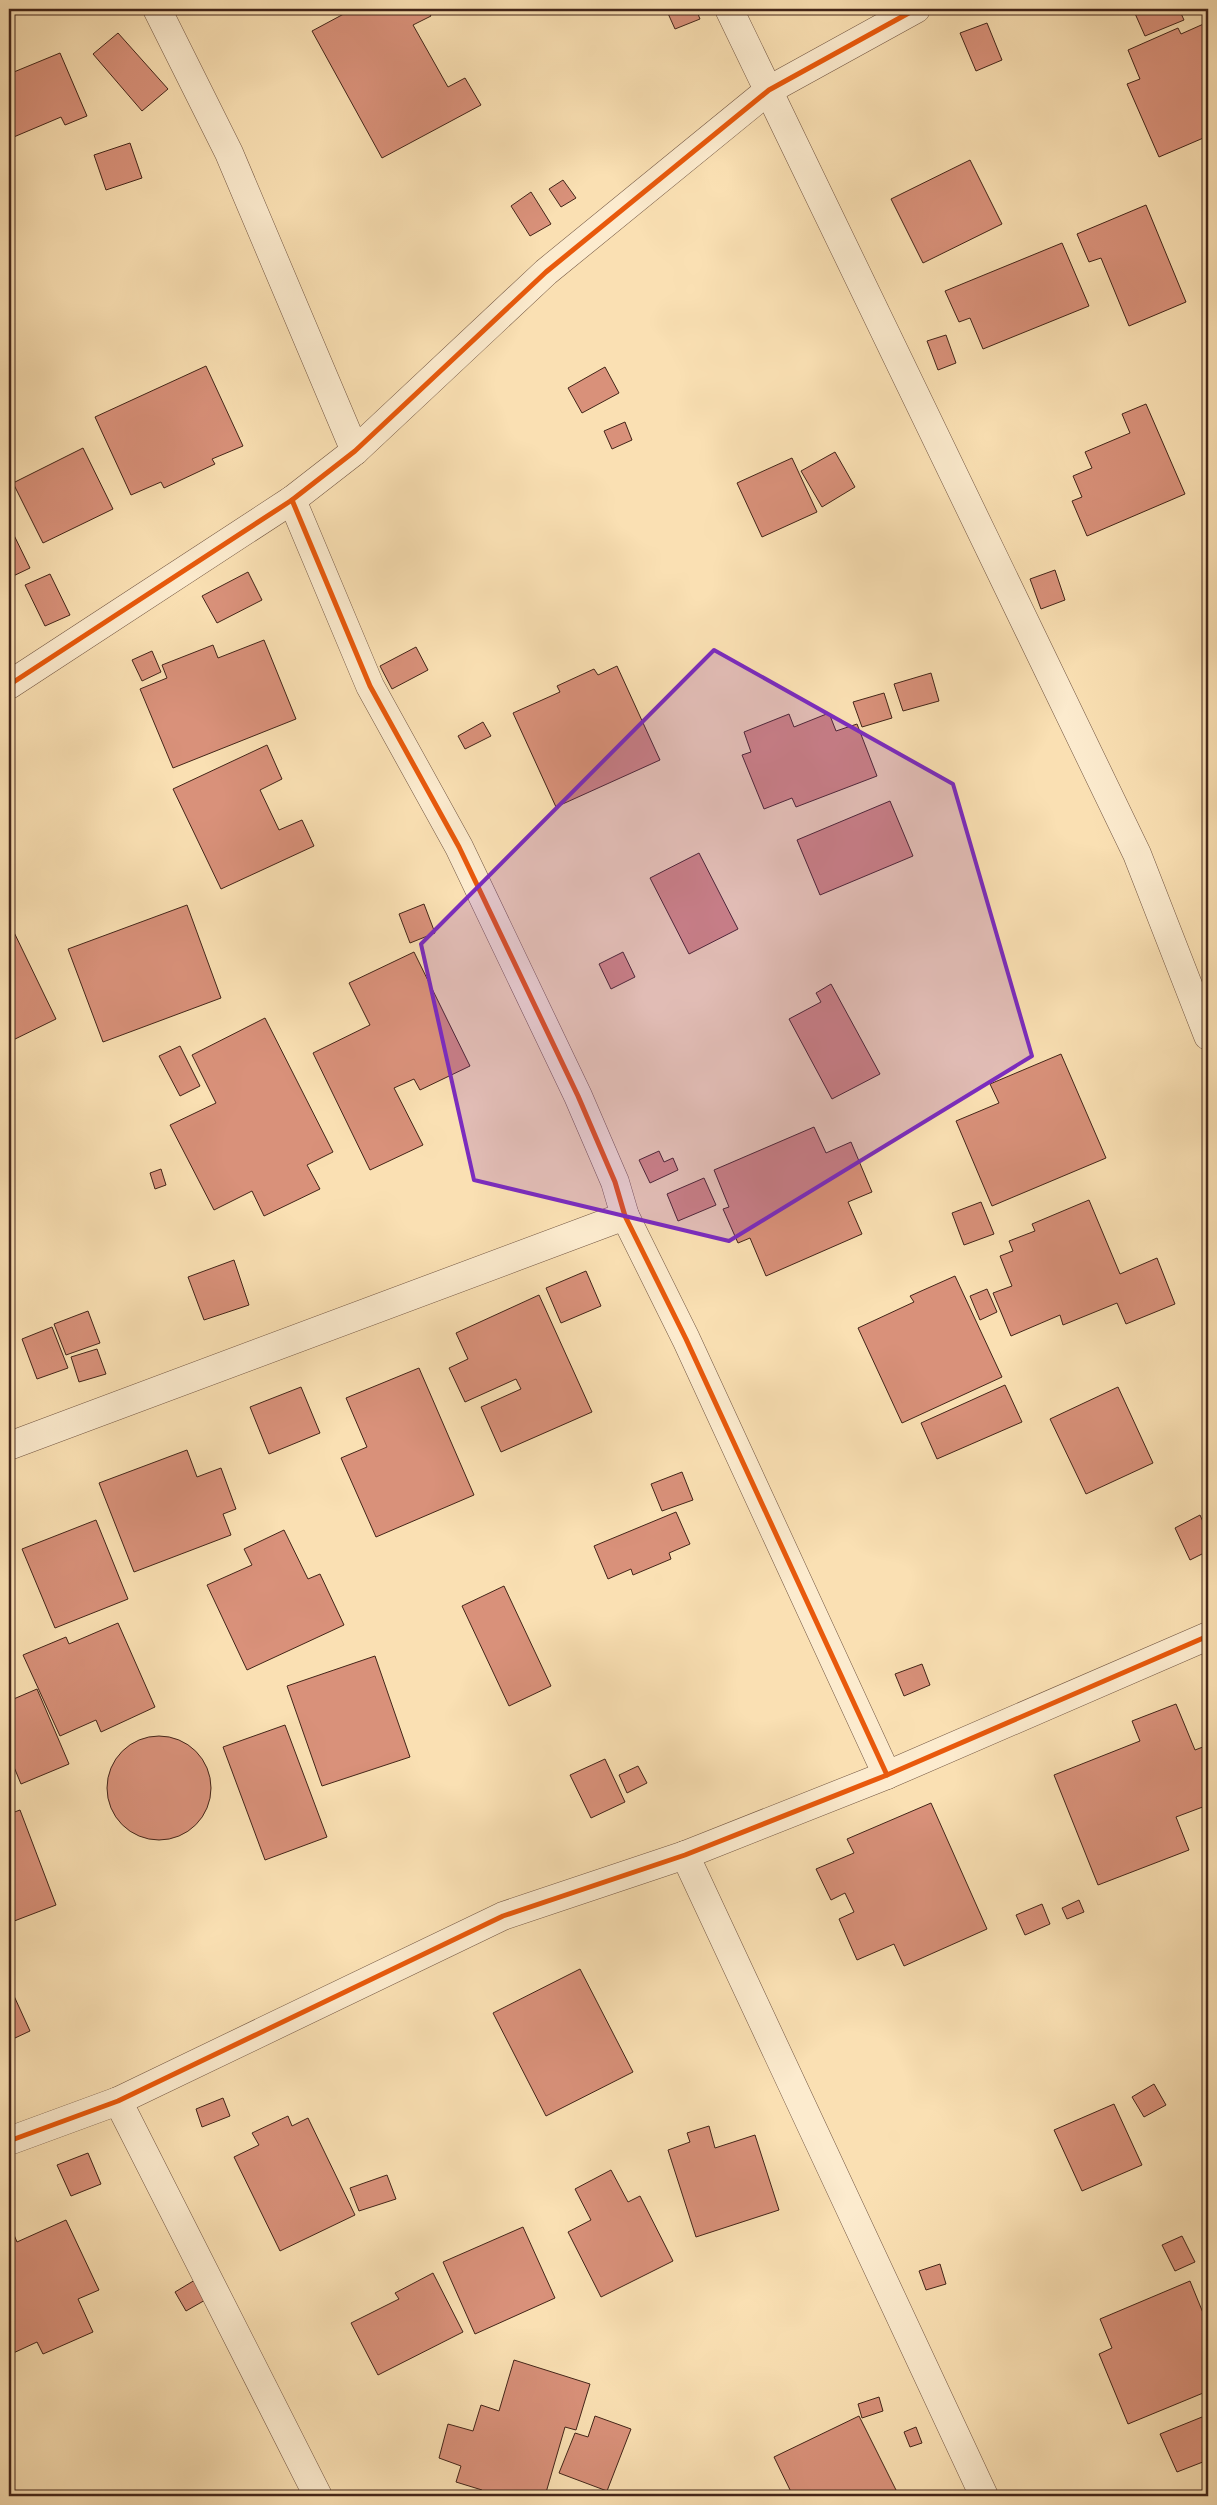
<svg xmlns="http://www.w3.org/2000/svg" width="1217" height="2505" font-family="'Gentium Book Plus',serif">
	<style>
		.building { fill: #d9917a; stroke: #432519 }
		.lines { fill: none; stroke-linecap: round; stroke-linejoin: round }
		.street-casing { stroke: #715440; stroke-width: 29 }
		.street { stroke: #fcebce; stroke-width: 28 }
		.cycleway-casing { stroke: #fcebce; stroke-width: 8 }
		.cycleway { stroke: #e8590c; stroke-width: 5 }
		.marked { fill: #7b2cbf; fill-opacity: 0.2; stroke: #7b2cbf; stroke-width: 4; stroke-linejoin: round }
	</style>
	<rect width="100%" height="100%" fill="#fae0b3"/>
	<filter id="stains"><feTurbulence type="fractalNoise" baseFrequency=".004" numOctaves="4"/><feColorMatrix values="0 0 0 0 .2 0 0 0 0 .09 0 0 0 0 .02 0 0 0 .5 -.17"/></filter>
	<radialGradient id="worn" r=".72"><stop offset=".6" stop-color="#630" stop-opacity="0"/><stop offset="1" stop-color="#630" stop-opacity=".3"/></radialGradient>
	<g class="building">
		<path d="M353,9h74l4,7 -18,9 35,62 17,-9 16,27 -99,53 -70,-127z"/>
		<path d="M666,9h30l4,10 -25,10z"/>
		<path d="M1133,9h46l5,11 -39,16z"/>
		<path d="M1208,22v114l-49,21 -32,-73 13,-5 -12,-29 50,-22 3,6z"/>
		<path d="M987,23l15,37 -26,11 -16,-38z"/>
		<path d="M118,33l50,56 -26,22 -49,-57z"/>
		<path d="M60,53l27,63 -22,9 -4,-8 -52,22v-65z"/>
		<path d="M130,143l12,35 -36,12 -12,-35z"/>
		<path d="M970,160l32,64 -79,39 -32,-64z"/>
		<path d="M563,180l13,18 -15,9 -12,-18z"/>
		<path d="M531,192l20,32 -21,12 -19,-30z"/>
		<path d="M1146,205l40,97 -57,24 -28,-68 -12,4 -12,-28z"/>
		<path d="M1062,243l27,63 -106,43 -13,-31 -11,4 -14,-31z"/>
		<path d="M946,335l10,28 -18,7 -11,-29z"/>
		<path d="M206,366l37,80 -31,13 3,5 -51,24 -3,-6 -30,13 -36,-78z"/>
		<path d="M605,367l14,26 -37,20 -14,-25z"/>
		<path d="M1146,404l39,90 -98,42 -15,-35 10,-4 -9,-21 19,-8 -7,-16 45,-19 -8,-19z"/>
		<path d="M625,422l7,18 -20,9 -8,-18z"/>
		<path d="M83,448l30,61 -70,34 -30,-60z"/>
		<path d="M835,452l20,35 -33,20 -21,-36z"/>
		<path d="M792,458l25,54 -55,25 -25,-54z"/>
		<path d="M9,525l21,43 -21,10z"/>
		<path d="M1055,570l10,30 -24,9 -11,-30z"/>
		<path d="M248,572l14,28 -45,23 -15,-27z"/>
		<path d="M50,574l20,41 -25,11 -20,-41z"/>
		<path d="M264,640l32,79 -123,49 -33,-79 27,-11 -5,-13 51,-20 5,13z"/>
		<path d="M416,647l12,23 -36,19 -12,-23z"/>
		<path d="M152,651l9,21 -19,9 -10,-21z"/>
		<path d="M617,666l43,94 -104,47 -43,-94 47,-21 -3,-6 37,-17 4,6z"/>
		<path d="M931,673l8,28 -36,10 -9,-27z"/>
		<path d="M884,693l8,25 -30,9 -9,-25z"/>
		<path d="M829,713l7,18 21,-7 20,52 -81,31 -4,-9 -28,11 -22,-54 9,-3 -7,-20 45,-18 5,13z"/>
		<path d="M483,722l8,14 -26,13 -7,-13z"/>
		<path d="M267,745l15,34 -22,11 19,40 23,-10 12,26 -93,43 -48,-100z"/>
		<path d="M890,801l23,55 -93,39 -23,-55z"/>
		<path d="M699,853l39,76 -49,25 -39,-76z"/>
		<path d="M424,904l11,29 -25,10 -11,-29z"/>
		<path d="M187,905l34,93 -118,44 -35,-93z"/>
		<path d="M9,922l47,97 -47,23z"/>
		<path d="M414,952l56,114 -50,24 -6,-11 -20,9 29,57 -53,25 -57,-117 57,-28 -21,-42z"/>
		<path d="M623,952l12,25 -24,12 -12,-25z"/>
		<path d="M831,984l49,90 -48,25 -43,-80 32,-17 -5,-9z"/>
		<path d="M265,1018l68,134 -26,13 13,24 -56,27 -12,-25 -38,19 -44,-85 46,-22 -24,-48z"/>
		<path d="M180,1046l20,40 -20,10 -21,-40z"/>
		<path d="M1061,1054l45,104 -114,48 -36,-85 43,-18 -9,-19z"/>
		<path d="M814,1127l12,26 25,-11 21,50 -24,10 14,32 -96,42 -16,-38 -12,5 -15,-34 6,-2 -15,-37z"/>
		<path d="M659,1151l5,11 9,-4 5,12 -28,13 -11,-23z"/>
		<path d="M161,1169l5,16 -11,4 -5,-16z"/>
		<path d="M704,1178l12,27 -38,16 -11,-27z"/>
		<path d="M1089,1200l31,74 37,-16 18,46 -49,20 -9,-21 -54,22 -3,-10 -49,21 -18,-43 19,-7 -12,-30 13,-5 -4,-10 26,-10 -3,-7z"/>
		<path d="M981,1202l13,32 -30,11 -12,-32z"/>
		<path d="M234,1260l15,45 -45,15 -16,-43z"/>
		<path d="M586,1271l15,35 -40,17 -15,-35z"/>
		<path d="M955,1276l47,101 -100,46 -44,-95 56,-26 -4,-6z"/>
		<path d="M987,1289l10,23 -17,8 -10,-24z"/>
		<path d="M539,1295l53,117 -91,40 -20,-45 40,-18 -5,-10 -51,23 -16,-34 19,-9 -12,-26z"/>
		<path d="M88,1311l12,32 -34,12 -12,-31z"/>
		<path d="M52,1327l16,41 -31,11 -15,-40z"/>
		<path d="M97,1349l9,25 -27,8 -8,-25z"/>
		<path d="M419,1368l55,127 -98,42 -35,-79 26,-11 -21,-49z"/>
		<path d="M1005,1385l17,37 -85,37 -16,-36z"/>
		<path d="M301,1387l19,46 -51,21 -19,-47z"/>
		<path d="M1118,1387l35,76 -67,31 -36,-75z"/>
		<path d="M187,1450l10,27 24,-9 15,41 -13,5 8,21 -97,37 -35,-89z"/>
		<path d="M682,1472l11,28 -31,11 -11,-27z"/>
		<path d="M676,1512l14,32 -21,9 2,6 -38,16 -2,-6 -23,10 -14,-33z"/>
		<path d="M1200,1515l8,18v18l-18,9 -15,-32z"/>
		<path d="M96,1520l32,79 -73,29 -33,-79z"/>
		<path d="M284,1530l24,49 12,-5 24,51 -97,45 -40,-85 45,-20 -8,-16z"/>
		<path d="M504,1586l47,100 -42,20 -47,-100z"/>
		<path d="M118,1623l37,84 -54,25 -5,-12 -36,16 -37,-81 43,-18 3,7z"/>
		<path d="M375,1656l35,101 -88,29 -35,-100z"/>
		<path d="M922,1664l8,21 -26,11 -9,-22z"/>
		<path d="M37,1689l32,75 -48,20 -12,-29v-54z"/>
		<path d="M1176,1704l19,46 13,-5v60l-32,12 13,33 -91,35 -44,-110 86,-34 -8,-20z"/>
		<path d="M285,1725l42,112 -62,23 -42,-113z"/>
		<circle cx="159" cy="1788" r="52"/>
		<path d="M605,1759l20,43 -34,16 -21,-43z"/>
		<path d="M638,1766l9,17 -20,10 -8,-18z"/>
		<path d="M931,1803l56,126 -83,37 -10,-22 -37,16 -18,-41 15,-7 -9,-19 -14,7 -15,-31 38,-16 -7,-14z"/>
		<path d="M20,1810l36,95 -47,18v-109z"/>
		<path d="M1079,1900l5,12 -17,7 -5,-11z"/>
		<path d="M1042,1904l8,20 -25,11 -9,-20z"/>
		<path d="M580,1969l53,103 -87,44 -53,-103z"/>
		<path d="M9,1985l21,46 -15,7 -6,-14z"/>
		<path d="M1154,2084l12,21 -22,12 -12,-20z"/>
		<path d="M223,2098l7,18 -28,11 -6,-18z"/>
		<path d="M1114,2104l28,61 -60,26 -28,-61z"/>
		<path d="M288,2116l4,10 16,-8 47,97 -75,36 -46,-94 25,-12 -7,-12z"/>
		<path d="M709,2126l6,22 40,-13 24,75 -83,27 -28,-87 22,-8 -3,-9z"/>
		<path d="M88,2153l13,31 -30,12 -14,-31z"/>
		<path d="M611,2170l17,32 12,-6 33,65 -72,36 -33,-65 23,-12 -16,-31z"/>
		<path d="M387,2175l9,24 -37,12 -9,-23z"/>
		<path d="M66,2220l33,70 -21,9 15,33 -50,22 -6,-12 -28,13v-132l8,19z"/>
		<path d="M523,2227l32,71 -80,36 -32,-72z"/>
		<path d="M1182,2236l13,26 -20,9 -13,-26z"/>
		<path d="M940,2264l6,20 -20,6 -7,-19z"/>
		<path d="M433,2273l30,59 -85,43 -27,-52 48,-24 -4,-6z"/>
		<path d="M195,2280l12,19 -21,12 -11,-19z"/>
		<path d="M1190,2281l18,44v66l-80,33 -29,-70 13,-6 -12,-29z"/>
		<path d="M514,2360l76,24 -14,46 -11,-3 -20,69h-65l2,-6 -26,-8 5,-16 -22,-8 9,-34 25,7 8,-26 18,6z"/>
		<path d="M879,2397l4,14 -21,7 -4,-14z"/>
		<path d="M1207,2415l1,45 -31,12 -17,-38z"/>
		<path d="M595,2416l36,13 -24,62 -48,-18 16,-40 13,4z"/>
		<path d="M859,2416l40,80h-106l-19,-39z"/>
		<path d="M916,2427l6,16 -12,4 -6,-15z"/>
	</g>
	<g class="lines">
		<defs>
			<g id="street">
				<path d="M157,9l72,144 126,298"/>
				<path d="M729,9l408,845 71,182"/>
				<path d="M292,500l78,186 89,161 119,249 37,86 10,34 61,123 201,436"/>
				<path d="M9,685l283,-185 63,-49 191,-179 223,-182 147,-81"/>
				<path d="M9,1446l616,-230"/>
				<path d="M685,1855l299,641"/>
				<path d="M118,2101l200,395"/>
				<path d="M9,2141l109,-40 385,-185 182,-61 202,-80 321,-139"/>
			</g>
		</defs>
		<use href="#street" class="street-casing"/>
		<use href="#street" class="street"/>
		<defs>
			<g id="cycleway">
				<path d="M292,500l78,186 89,161 119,249 37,86 10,34 61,123 201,436"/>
				<path d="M9,685l283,-185 63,-49 191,-179 223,-182 147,-81"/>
				<path d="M9,2141l109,-40 385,-185 182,-61 202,-80 321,-139"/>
			</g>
		</defs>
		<use href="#cycleway" class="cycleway-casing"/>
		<use href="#cycleway" class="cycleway"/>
	</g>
	<path class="marked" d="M714,650l239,134 79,272 -303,185 -255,-61 -53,-236z"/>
	<rect width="1217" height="2505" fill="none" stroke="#fae0b3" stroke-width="30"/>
	<rect x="10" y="10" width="1197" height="2485" fill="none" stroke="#432519" stroke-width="2.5"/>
	<rect x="15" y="15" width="1187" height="2475" fill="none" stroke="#432519"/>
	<rect width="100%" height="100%" filter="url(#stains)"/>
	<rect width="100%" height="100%" fill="url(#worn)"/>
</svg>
